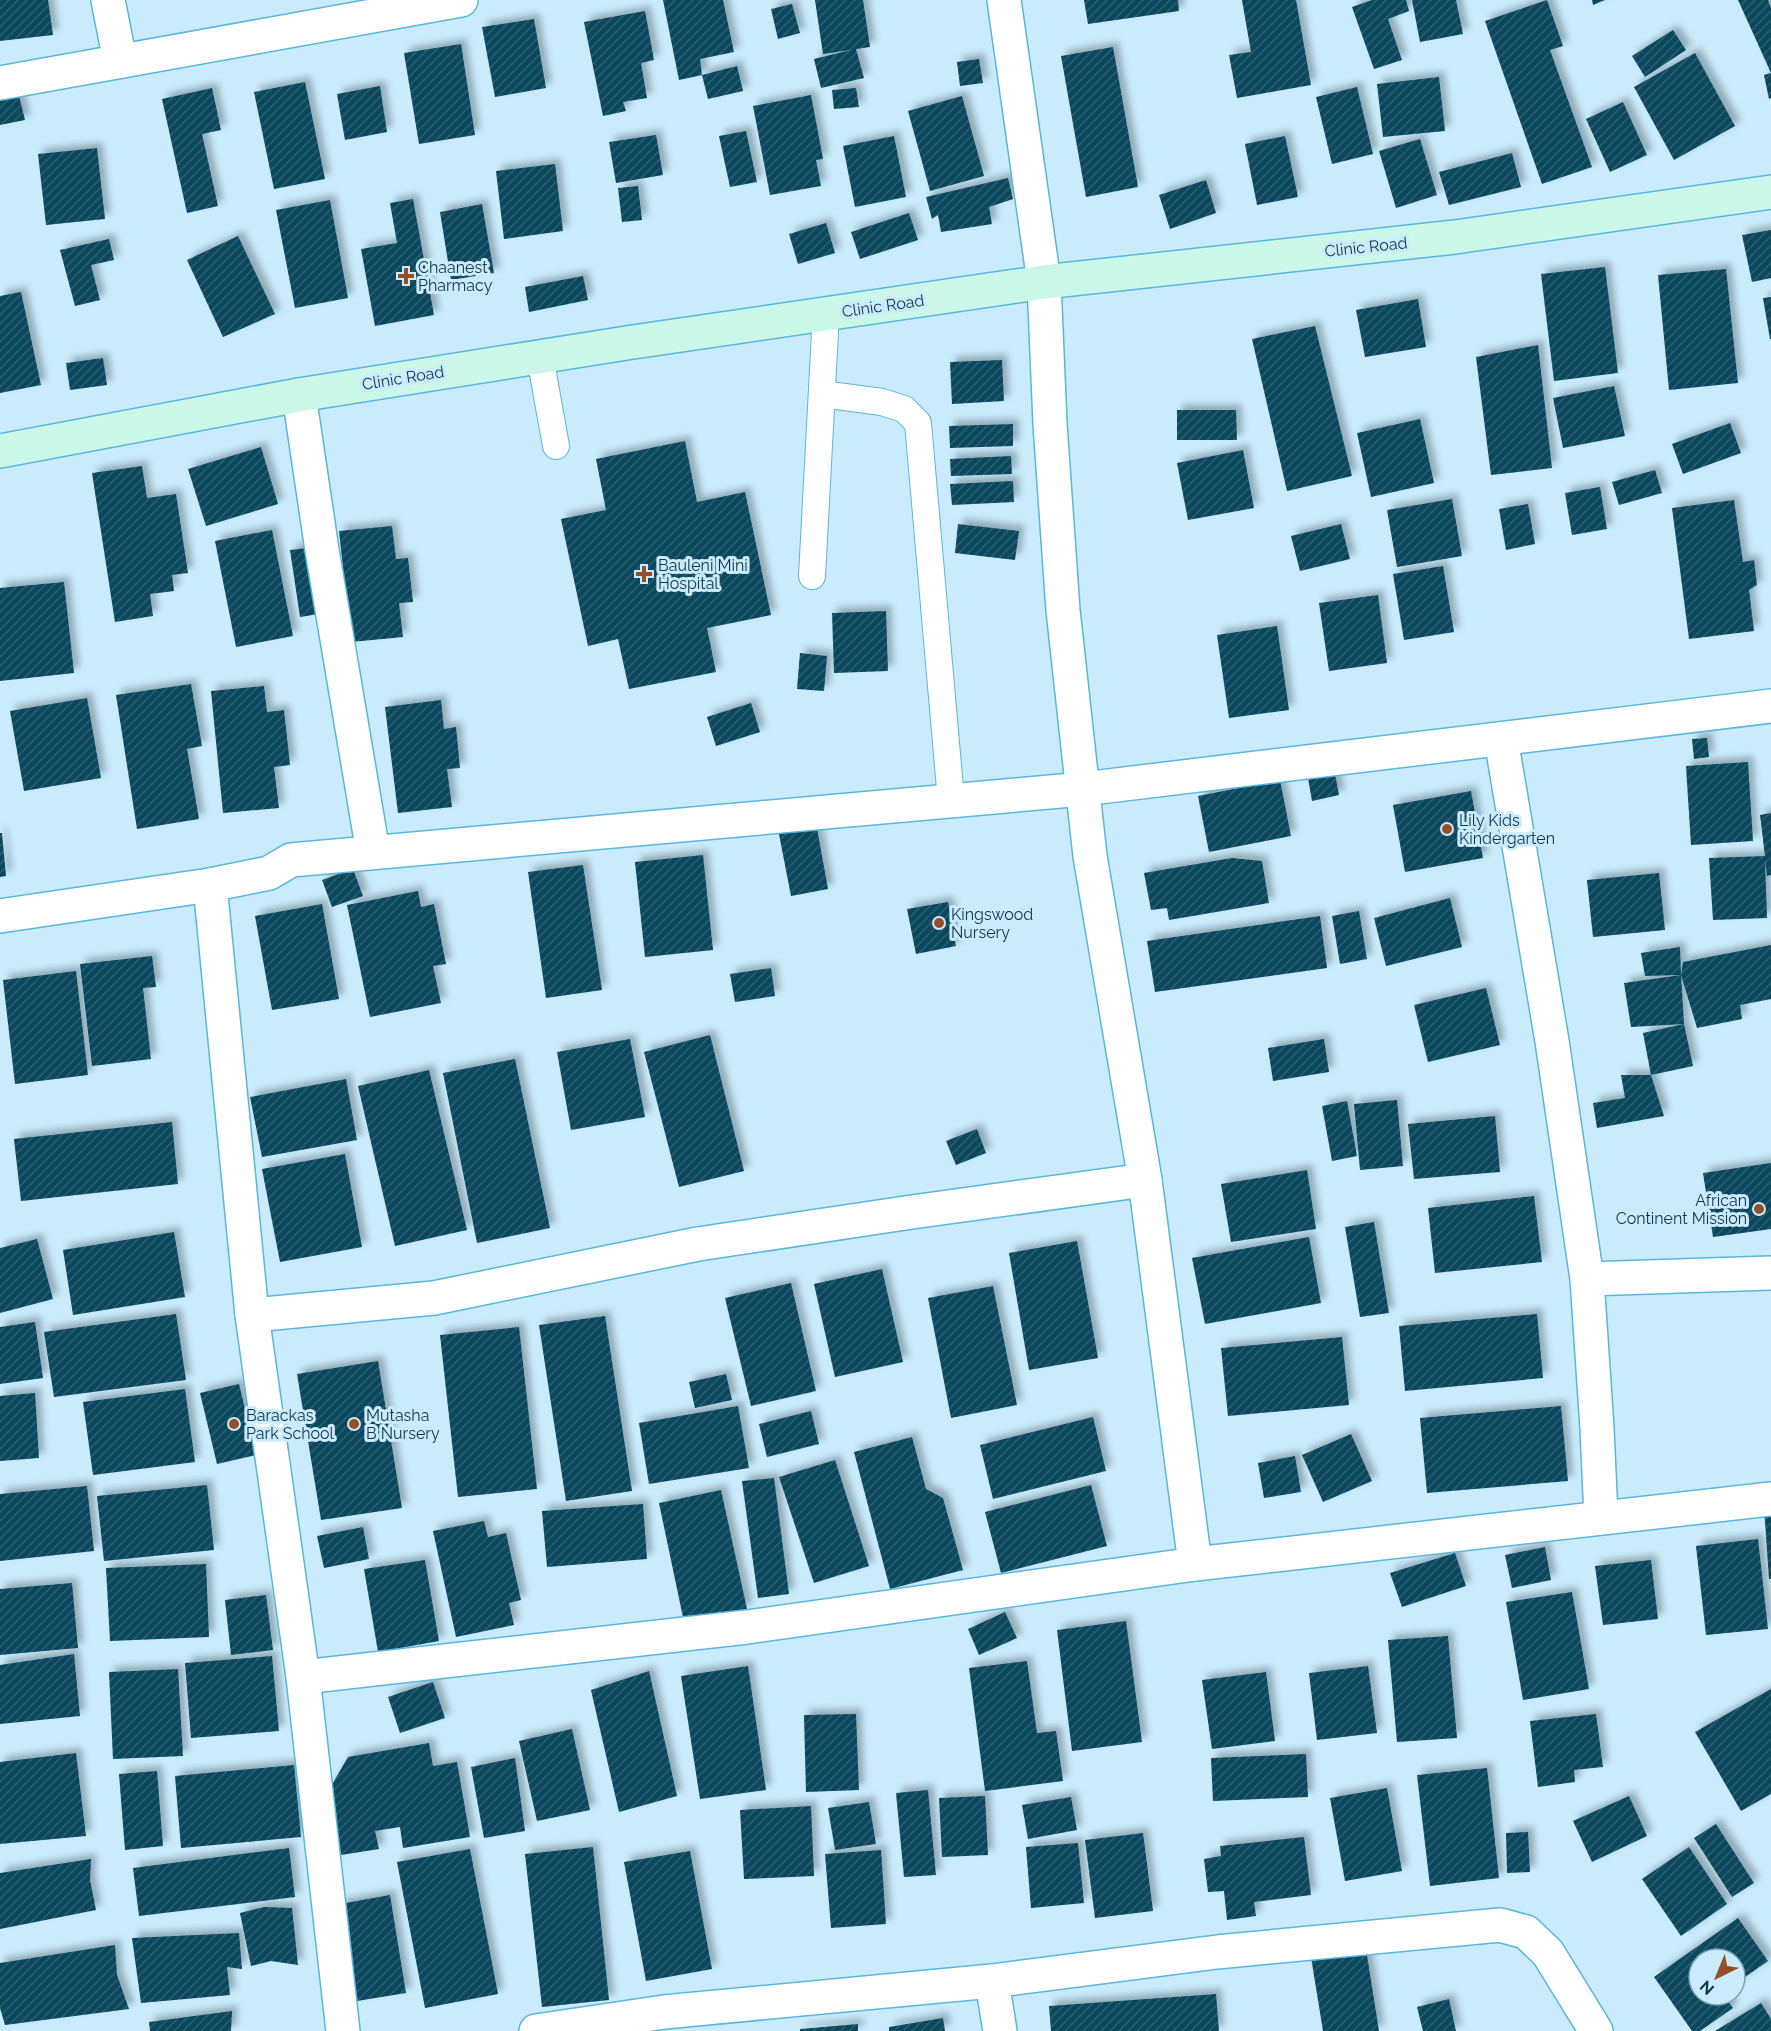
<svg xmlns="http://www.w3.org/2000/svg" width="1771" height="2031" font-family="Raleway,sans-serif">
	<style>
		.building { fill: url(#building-hatch); filter: url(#shadow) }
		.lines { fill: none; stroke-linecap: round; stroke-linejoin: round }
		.lane-casing { stroke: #5ab6dd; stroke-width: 28 }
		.street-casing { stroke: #5ab6dd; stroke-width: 36 }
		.secondary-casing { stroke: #5ab6dd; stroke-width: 36 }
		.lane { stroke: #fff; stroke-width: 26 }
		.street { stroke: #fff; stroke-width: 33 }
		.secondary { stroke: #cbf7e9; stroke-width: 33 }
		.poi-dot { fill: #954f27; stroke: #c9ebfb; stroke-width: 2 }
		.labels { text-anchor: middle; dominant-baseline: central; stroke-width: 6; stroke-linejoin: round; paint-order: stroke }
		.street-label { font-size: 16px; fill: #0f3747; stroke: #c9ebfb }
		.poi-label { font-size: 16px; fill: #0f3747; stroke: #c9ebfb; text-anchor: start }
	</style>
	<defs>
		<pattern id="building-hatch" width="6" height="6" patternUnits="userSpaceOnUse" patternTransform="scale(1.5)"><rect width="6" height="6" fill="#08475d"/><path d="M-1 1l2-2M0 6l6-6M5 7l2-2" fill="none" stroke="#2b6072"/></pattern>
		<filter id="shadow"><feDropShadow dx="5.5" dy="-5.5" stdDeviation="3" flood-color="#0004"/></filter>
	</defs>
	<rect width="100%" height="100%" fill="#c9ebfb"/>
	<g class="building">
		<path d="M0,0h48l5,35 -53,6z"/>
		<path d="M663,0h60l11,52 -34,7 2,16 -23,5z"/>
		<path d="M815,0h48l7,47 -14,2 8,29 -43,10 -7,-29 37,-9 -28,4z"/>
		<path d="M1084,0h94l1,11 -91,13z"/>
		<path d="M1242,0h54l15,85 -74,13 -8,-43 22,-3z"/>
		<path d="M1372,0h34l3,11 -21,8 14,41 -28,9 -22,-62z"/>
		<path d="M1412,0h44l7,34 -43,8z"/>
		<path d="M1547,0l16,46 -13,4 42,117 -50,17 -57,-163z"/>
		<path d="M1592,0h13l-12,5z"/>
		<path d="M1738,0h30l3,8v65z"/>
		<path d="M792,4l8,29 -22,6 -7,-30z"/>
		<path d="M645,11l9,49 -13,3 6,35 -24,4 3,9 -23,5 -19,-94z"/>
		<path d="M534,19l12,69 -51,9 -13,-70z"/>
		<path d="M1673,30l13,20 -41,27 -13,-21z"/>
		<path d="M461,44l14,91 -56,9 -15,-91z"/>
		<path d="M1113,47l25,140 -52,10 -25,-141z"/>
		<path d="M1695,53l40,73 -61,34 -40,-73z"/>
		<path d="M979,59l4,24 -23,3 -3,-24z"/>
		<path d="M737,66l6,25 -35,8 -6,-24z"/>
		<path d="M1771,73v25l-2,1 -5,-24z"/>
		<path d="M1439,77l6,54 -62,6 -6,-53z"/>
		<path d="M305,82l20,97 -51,10 -20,-97z"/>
		<path d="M380,86l7,46 -42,8 -8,-46z"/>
		<path d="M1357,87l16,67 -41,10 -16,-67z"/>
		<path d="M212,88l9,42 -19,4 16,72 -31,7 -25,-114z"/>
		<path d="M856,88l3,19 -25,2 -2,-19z"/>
		<path d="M811,95l12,64 -7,1 5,26 -51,9 -17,-89z"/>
		<path d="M19,96l6,24 -25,5v-25z"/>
		<path d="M962,96l22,80 -54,15 -22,-80z"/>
		<path d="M1623,102l24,53 -37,17 -24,-53z"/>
		<path d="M746,131l11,51 -27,5 -11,-51z"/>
		<path d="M656,135l7,40 -47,8 -7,-41z"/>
		<path d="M894,136l12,61 -51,10 -12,-61z"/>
		<path d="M1285,136l13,61 -41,8 -12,-61z"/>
		<path d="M1420,139l17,56 -41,13 -17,-57z"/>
		<path d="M97,148l8,71 -59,6 -8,-71z"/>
		<path d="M1512,153l9,34 -72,18 -10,-33z"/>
		<path d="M555,164l8,67 -59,8 -8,-68z"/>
		<path d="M1008,178l5,21 -24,8 3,17 -51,8 -3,-17 -6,4 -6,-22z"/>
		<path d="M1206,180l10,33 -46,16 -11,-34z"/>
		<path d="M638,186l4,34 -20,2 -4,-34z"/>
		<path d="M413,199l21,116 -59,11 -14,-77 36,-6 -7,-40z"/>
		<path d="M330,200l18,98 -53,10 -19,-98z"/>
		<path d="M482,204l12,69 -43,7 -11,-68z"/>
		<path d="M909,213l9,27 -58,19 -9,-27z"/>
		<path d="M826,223l9,30 -37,11 -9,-30z"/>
		<path d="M1771,230v48l-19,4 -10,-47z"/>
		<path d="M238,236l37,78 -52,23 -36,-77z"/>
		<path d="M109,239l5,21 -23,5 9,35 -25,6 -15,-56z"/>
		<path d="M1605,267l13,106 -64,8 -13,-107z"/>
		<path d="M1726,269l12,114 -69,7 -11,-115z"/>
		<path d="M583,276l5,24 -59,12 -4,-25z"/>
		<path d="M21,292l20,93 -41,8v-97z"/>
		<path d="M1771,297v42h-1l-7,-41z"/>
		<path d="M1418,299l8,48 -61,10 -9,-47z"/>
		<path d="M1315,326l37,150 -65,15 -35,-152z"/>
		<path d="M1538,345l14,123 -61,7 -15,-118z"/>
		<path d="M103,358l4,27 -37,5 -4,-27z"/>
		<path d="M1002,360l2,41 -52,3 -2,-42z"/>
		<path d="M1614,386l11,50 -62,12 -10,-50z"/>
		<path d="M1177,410h59l1,30h-60z"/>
		<path d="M1420,419l14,64 -63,14 -14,-64z"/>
		<path d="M1730,423l11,30 -58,21 -11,-30z"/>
		<path d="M1013,424v22l-63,2 -1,-22z"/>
		<path d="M685,441l12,61 48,-10 26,123 -64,13 9,44 -87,17 -11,-50 -30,7 -27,-127 45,-9 -10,-51z"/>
		<path d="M261,447l17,57 -72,22 -18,-57z"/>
		<path d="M1243,450l11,58 -66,12 -11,-57z"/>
		<path d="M1011,456l1,18 -61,2 -1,-17z"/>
		<path d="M142,466l5,32 29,-4 12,79 -16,2 2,16 -24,3 3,22 -38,6 -23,-149z"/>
		<path d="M1655,470l7,23 -43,12 -7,-23z"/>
		<path d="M1013,481l1,21 -62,3 -2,-21z"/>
		<path d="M1600,487l7,42 -35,6 -7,-42z"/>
		<path d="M1452,499l10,57 -65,11 -10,-57z"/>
		<path d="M1734,500l9,62 11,-2 3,25 -8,5 5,41 -65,8 -17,-131z"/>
		<path d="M1528,504l7,40 -29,6 -7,-41z"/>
		<path d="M958,524l61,7 -4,29 -60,-7z"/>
		<path d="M1341,524l9,35 -50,12 -9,-35z"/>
		<path d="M392,526l4,33 12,-1 5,44 -14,1 4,34 -52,5 -12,-111z"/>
		<path d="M272,530l21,106 -57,11 -21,-106z"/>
		<path d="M316,547l9,66 -25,4 -10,-67z"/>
		<path d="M1443,566l11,66 -50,8 -11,-66z"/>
		<path d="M64,582l10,91 -74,8v-93z"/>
		<path d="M1378,595l9,68 -58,8 -10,-68z"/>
		<path d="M886,611l2,60 -54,2 -2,-60z"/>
		<path d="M1277,626l12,84 -60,8 -12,-83z"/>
		<path d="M800,653l27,3 -3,35 -27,-2z"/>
		<path d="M191,684l11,62 -15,3 12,70 -62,10 -21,-134z"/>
		<path d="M264,686l3,26 17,-2 6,55 -16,2 5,41 -56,5 -12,-122z"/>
		<path d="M87,698l14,80 -77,13 -14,-80z"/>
		<path d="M441,700l3,29 12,-2 4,41 -13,1 5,38 -54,6 -13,-106z"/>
		<path d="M751,703l9,29 -44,14 -9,-29z"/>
		<path d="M1707,738l2,19 -15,2 -2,-20z"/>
		<path d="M1748,762l5,79 -62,4 -5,-79z"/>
		<path d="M1335,774l4,21 -27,6 -4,-23z"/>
		<path d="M1280,780l11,56 -82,16 -11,-56z"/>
		<path d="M1471,791l12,67 -78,14 -12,-67z"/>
		<path d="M1771,813v62l-4,1 -2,-16 2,58 -54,2 -4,-62 56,-2 -5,-41z"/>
		<path d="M816,823l12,66 -37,7 -13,-67z"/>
		<path d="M0,833h2l4,43 -6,1z"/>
		<path d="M703,855l10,95 -68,7 -10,-95z"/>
		<path d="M1232,858l30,3 7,42 -100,17 -2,-12 -16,2 -7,-37z"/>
		<path d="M583,865l19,125 -56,8 -18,-126z"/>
		<path d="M353,869l10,27 -31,11 -10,-27z"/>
		<path d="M1659,873l6,57 -72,7 -6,-57z"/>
		<path d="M418,891l3,16 13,-3 12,60 -13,2 8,37 -71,14 -23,-112z"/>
		<path d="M1450,898l12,49 -76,19 -12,-48z"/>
		<path d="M948,902l8,44 -40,8 -9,-45z"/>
		<path d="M322,904l17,95 -67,11 -17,-94z"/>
		<path d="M1359,911l8,48 -27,5 -8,-48z"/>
		<path d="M1320,916l7,52 -172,24 -8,-51z"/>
		<path d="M1771,945v54l-31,6 2,14 -45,9 -16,-53 3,49 9,42 -42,9 -8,-42 41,-9 -53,3 -7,-44 57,-8 -36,1 -4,-23 39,-6 1,28 2,-13z"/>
		<path d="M152,956l4,31 -13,1 8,71 -59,7 -12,-102z"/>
		<path d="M771,968l4,28 -40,6 -5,-28z"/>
		<path d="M76,971l12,104 -73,9 -12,-104z"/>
		<path d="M1486,988l14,57 -72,17 -14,-57z"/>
		<path d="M710,1035l34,136 -65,16 -35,-135z"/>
		<path d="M630,1039l15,78 -74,13 -14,-78z"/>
		<path d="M1324,1039l5,33 -56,9 -5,-33z"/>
		<path d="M515,1059l35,169 -73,15 -34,-170z"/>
		<path d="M429,1070l38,160 -72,16 -37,-160z"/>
		<path d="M1621,1075h30l13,41 -67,12 -4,-25 32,-5z"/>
		<path d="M346,1079l11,61 -95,17 -12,-60z"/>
		<path d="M1397,1100l6,66 -43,4 -6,-66z"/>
		<path d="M1347,1101l10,55 -25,5 -10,-55z"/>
		<path d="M1495,1116l5,56 -86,7 -6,-55z"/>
		<path d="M172,1122l6,62 -157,17 -7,-62z"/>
		<path d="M977,1129l9,24 -30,12 -10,-24z"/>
		<path d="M345,1154l17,93 -82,15 -18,-93z"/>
		<path d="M1771,1163v66l-58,8 -10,-64z"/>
		<path d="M1307,1170l9,59 -85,13 -10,-58z"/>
		<path d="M1534,1196l8,66 -107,11 -7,-65z"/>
		<path d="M1374,1222l15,91 -29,4 -15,-90z"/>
		<path d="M174,1232l11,65 -112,18 -10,-65z"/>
		<path d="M1309,1237l12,66 -116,21 -13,-66z"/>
		<path d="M37,1239l16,60 -53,14v-65z"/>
		<path d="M1077,1241l21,117 -69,12 -20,-117z"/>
		<path d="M882,1269l21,93 -68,15 -21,-93z"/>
		<path d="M791,1283l25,108 -65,15 -26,-108z"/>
		<path d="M993,1286l24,119 -66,13 -23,-120z"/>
		<path d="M176,1314l10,66 -132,17 -10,-65z"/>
		<path d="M1537,1314l6,64 -138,13 -6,-65z"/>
		<path d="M605,1316l27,175 -66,10 -27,-176z"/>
		<path d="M35,1322l8,56 -43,6v-57z"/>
		<path d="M519,1327l18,162 -79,8 -18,-162z"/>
		<path d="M1342,1337l7,68 -121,11 -7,-68z"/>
		<path d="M378,1361l24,147 -81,12 -24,-146z"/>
		<path d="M726,1374l6,26 -37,8 -6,-26z"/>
		<path d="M239,1384l17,71 -39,9 -17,-71z"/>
		<path d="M185,1389l10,73 -102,13 -10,-73z"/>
		<path d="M35,1393l4,65 -39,3v-65z"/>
		<path d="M738,1406l11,62 -100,16 -10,-61z"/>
		<path d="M1561,1406l7,75 -141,12 -7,-75z"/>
		<path d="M811,1411l8,33 -52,13 -8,-33z"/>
		<path d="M1093,1417l13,54 -113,28 -13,-54z"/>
		<path d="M1351,1434l21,47 -49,21 -21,-47z"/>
		<path d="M912,1437l14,52 17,9 20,72 -73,19 -36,-137z"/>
		<path d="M1295,1456l6,36 -37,6 -6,-35z"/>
		<path d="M835,1460l34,106 -55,17 -35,-106z"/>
		<path d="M774,1478l15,116 -31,4 -16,-117z"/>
		<path d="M207,1485l7,65 -110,11 -7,-65z"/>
		<path d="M1091,1485l16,61 -106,27 -16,-61z"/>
		<path d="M87,1486l7,65 -94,10v-67z"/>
		<path d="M721,1490l26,119 -63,13 -25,-119z"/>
		<path d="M643,1504l4,55 -100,8 -5,-56z"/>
		<path d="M1764,1507h7v72h-2z"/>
		<path d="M484,1521l4,16 18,-4 15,67 -12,3 5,22 -58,12 -23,-106z"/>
		<path d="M363,1527l6,32 -45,9 -7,-32z"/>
		<path d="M1758,1539l10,90 -62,6 -10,-89z"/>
		<path d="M1545,1547l6,33 -39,8 -7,-33z"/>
		<path d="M1455,1553l11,33 -64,21 -12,-34z"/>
		<path d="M425,1560l14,81 -61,11 -14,-83z"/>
		<path d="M1651,1560l7,59 -55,6 -8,-59z"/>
		<path d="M206,1564l3,73 -99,4 -4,-73z"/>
		<path d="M72,1583l6,65 -78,7v-66z"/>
		<path d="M1572,1592l17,97 -66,11 -17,-98z"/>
		<path d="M266,1595l7,55 -42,5 -6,-55z"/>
		<path d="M1005,1612l12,26 -38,17 -11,-26z"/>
		<path d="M1126,1621l16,121 -70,9 -15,-121z"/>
		<path d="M1448,1636l9,102 -60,4 -9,-102z"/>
		<path d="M74,1654l6,62 -80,8v-59z"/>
		<path d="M272,1656l7,75 -88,7 -6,-75z"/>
		<path d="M1027,1661l10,72 19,-2 7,50 -78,10 -16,-123z"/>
		<path d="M748,1666l18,124 -66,9 -19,-123z"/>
		<path d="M1368,1666l9,67 -60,7 -8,-67z"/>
		<path d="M178,1669l5,87 -70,3 -4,-87z"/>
		<path d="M649,1671l28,125 -58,16 -28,-122z"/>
		<path d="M1266,1672l9,69 -63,8 -10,-69z"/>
		<path d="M433,1682l12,36 -45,15 -12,-36z"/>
		<path d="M1771,1689v105l-30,17 -46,-79z"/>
		<path d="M856,1714l3,76 -53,2 -2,-77z"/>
		<path d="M1596,1714l7,53 -29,3 1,12 -37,5 -8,-66z"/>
		<path d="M572,1729l18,81 -53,11 -18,-80z"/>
		<path d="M429,1743l4,23 24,-4 13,75 -67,11 -3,-21 -25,4 4,18 -38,6 -11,-67 18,-31z"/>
		<path d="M76,1753l10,83 -86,8v-82z"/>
		<path d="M1306,1754l2,43 -95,4 -2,-43z"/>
		<path d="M515,1758l10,73 -41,7 -13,-71z"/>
		<path d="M294,1765l7,72 -120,11 -6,-72z"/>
		<path d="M1487,1768l12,110 -69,8 -13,-111z"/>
		<path d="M157,1771l6,75 -38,4 -6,-76z"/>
		<path d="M1387,1788l15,83 -57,10 -15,-83z"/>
		<path d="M928,1790l8,85 -32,2 -8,-84z"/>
		<path d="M985,1796l3,59 -46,2 -3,-59z"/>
		<path d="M1629,1796l18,40 -55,26 -19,-41z"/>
		<path d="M1071,1797l6,33 -49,9 -6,-34z"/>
		<path d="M869,1802l7,42 -41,6 -7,-42z"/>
		<path d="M811,1806l3,70 -70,3 -4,-69z"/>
		<path d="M1716,1824l38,59 -22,14 -38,-59z"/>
		<path d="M1528,1832l2,40 -23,1 -1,-40z"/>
		<path d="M1143,1833l10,78 -58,7 -10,-78z"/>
		<path d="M1304,1837l7,58 -57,7 2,14 -29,4 -3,-29 -16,1 -4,-33 17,-3 -1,-10z"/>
		<path d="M1078,1843l6,60 -53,5 -5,-61z"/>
		<path d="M593,1847l16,153 -67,7 -17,-153z"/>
		<path d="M1689,1847l38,57 -46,32 -39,-57z"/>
		<path d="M289,1848l6,49 -156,19 -6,-48z"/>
		<path d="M470,1849l28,145 -73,14 -28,-146z"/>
		<path d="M881,1850l5,74 -55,4 -6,-74z"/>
		<path d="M690,1851l22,118 -66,12 -22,-119z"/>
		<path d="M91,1859l-1,21 6,30 -96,19v-56z"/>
		<path d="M390,1895l16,98 -49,8 -17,-97z"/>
		<path d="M264,1907l28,1 6,57 -27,-4 -20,5 -11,-53z"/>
		<path d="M1738,1918l30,43 -33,23v-25h-36v36h25l9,13 -33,23h-8l-38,-54z"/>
		<path d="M239,1933l3,36 -15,-2 3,28 -89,8 -9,-65z"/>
		<path d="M115,1945l2,30 12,34 -124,16 -5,-17v-45z"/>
		<path d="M1366,1949l13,82h-56l-12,-74z"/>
		<path d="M1216,1994l3,37h-168l-2,-25z"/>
		<path d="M1449,1999l7,32h-33l-6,-24z"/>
		<path d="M1761,2003l10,16v12h-56z"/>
		<path d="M232,2011l-1,20h-81l-1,-9z"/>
		<path d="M943,2018l2,13h-56v-4z"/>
		<path d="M858,2024v7h-58v-2z"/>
	</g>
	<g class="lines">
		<defs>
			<g id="lane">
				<path d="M540,357l16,89"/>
				<path d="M822,394l60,8 22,7 14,14 33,377"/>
				<path d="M812,576l14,-262"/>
			</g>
			<g id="street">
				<path d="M108,0l12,61"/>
				<path d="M1004,0l40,282 6,142 13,186 27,246 55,324 50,384"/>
				<path d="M0,83l461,-83"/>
				<path d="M299,395l23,155 51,302"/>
				<path d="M1501,739l51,302 35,238 10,149 4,89"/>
				<path d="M210,885l42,430 51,362 40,354"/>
				<path d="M0,916l210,-31 59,-12 22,-13 792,-71 688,-83"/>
				<path d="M1587,1279l184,-6"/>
				<path d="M252,1315l182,-17 264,-54 214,-32 233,-32"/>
				<path d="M303,1677l444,-50 448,-63 576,-65"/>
				<path d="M992,1981l8,50"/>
				<path d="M536,2031l128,-19 328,-31 225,-29 283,-27 26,7 22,21 48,78"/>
			</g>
			<path id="secondary" d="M0,451l299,-56 334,-53 411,-60 411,-45 316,-45"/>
		</defs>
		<use href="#lane" class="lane-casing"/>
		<use href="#street" class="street-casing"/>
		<use href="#secondary" class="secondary-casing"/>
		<use href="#lane" class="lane"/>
		<use href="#street" class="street"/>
		<use href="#secondary" class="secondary"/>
	</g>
	<g class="poi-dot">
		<path d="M403 267h6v6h6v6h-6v6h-6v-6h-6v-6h6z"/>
		<path d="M641 565h6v6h6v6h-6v6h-6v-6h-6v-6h6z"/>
		<circle cx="1447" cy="829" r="6"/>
		<circle cx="939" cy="923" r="6"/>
		<circle cx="1759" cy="1209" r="6"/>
		<circle cx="234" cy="1424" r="6"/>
		<circle cx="354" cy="1424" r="6"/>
	</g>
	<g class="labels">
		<g class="street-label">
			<text transform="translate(1366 247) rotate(-6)">Clinic Road</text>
			<text transform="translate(883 306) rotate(-8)">Clinic Road</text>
			<text transform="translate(403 378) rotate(-9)">Clinic Road</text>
		</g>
		<g class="poi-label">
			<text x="418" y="267">Chaanest<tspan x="418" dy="18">Pharmacy</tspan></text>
			<text x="658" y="565">Bauleni Mini<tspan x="658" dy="18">Hospital</tspan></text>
			<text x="1459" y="820">Lily Kids<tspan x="1459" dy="18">Kindergarten</tspan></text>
			<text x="951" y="914">Kingswood<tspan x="951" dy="18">Nursery</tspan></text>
			<text x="1747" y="1200" text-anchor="end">African<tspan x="1747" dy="18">Continent Mission</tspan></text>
			<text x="246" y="1415">Barackas<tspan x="246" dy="18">Park School</tspan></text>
			<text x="366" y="1415">Mutasha<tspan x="366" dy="18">B Nursery</tspan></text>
		</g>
	</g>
	<g transform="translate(1717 1977) rotate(223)"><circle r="28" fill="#c9ebfb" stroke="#7fa3b3" stroke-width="1.5"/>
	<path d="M0-4.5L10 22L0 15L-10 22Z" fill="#954f27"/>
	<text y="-9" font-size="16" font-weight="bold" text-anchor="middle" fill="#0f3747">N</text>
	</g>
</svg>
